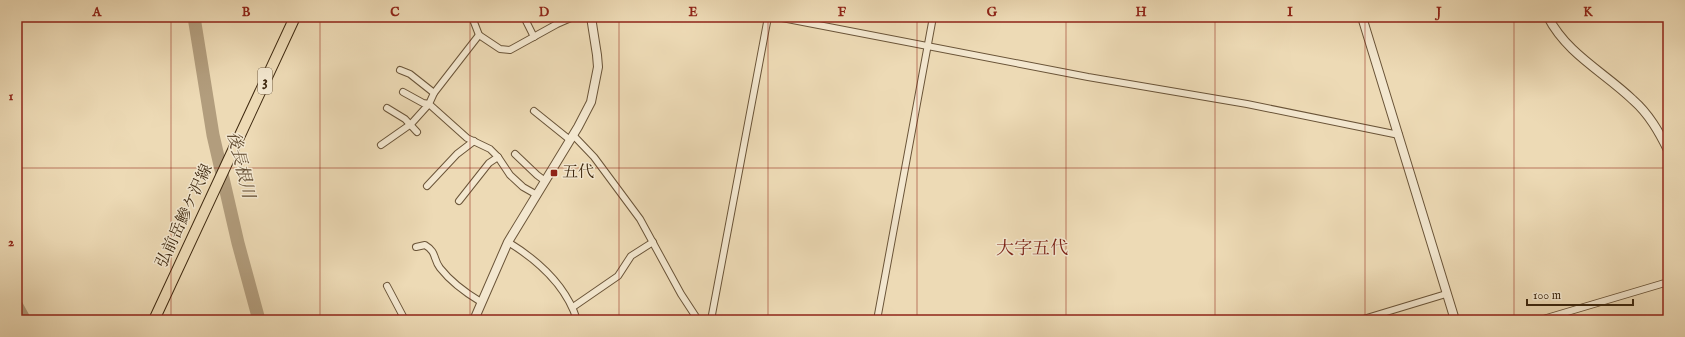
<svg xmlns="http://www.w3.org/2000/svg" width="1685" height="337" font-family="'IM FELL English','Noto Serif JP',serif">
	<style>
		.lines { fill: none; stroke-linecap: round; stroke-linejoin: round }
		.canal { stroke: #b29d7d; stroke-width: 7 }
		.river { stroke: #b29d7d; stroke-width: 13 }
		.minor-casing { stroke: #6a5438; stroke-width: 8 }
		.tertiary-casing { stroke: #6a5438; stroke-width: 10 }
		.primary-casing { stroke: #3e280f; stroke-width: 12 }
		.minor { stroke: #f3e7cf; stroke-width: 6 }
		.tertiary { stroke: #f3e7cf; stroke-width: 8 }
		.primary { stroke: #eddab5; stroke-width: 10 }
		.grid { fill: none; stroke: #8f2418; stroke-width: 1; stroke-opacity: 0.55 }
		.poi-dot { fill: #8f2418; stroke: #f3e7cf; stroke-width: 1.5 }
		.labels { text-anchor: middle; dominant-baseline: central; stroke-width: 3; stroke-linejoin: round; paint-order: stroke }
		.shield { fill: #f3e7cf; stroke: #746149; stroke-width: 1 }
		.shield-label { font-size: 15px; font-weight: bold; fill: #3e280f }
		.poi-label { font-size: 16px; fill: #3e280f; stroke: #f3e7cf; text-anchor: start }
		.street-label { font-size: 16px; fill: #3e280f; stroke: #f3e7cf }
		.water-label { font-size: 17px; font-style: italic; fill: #614b30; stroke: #f3e7cf }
		.quarter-label { font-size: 18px; fill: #7a1f14; stroke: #f3e7cf }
		.neatline { fill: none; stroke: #8f2418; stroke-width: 1.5 }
		.grid-label { font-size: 13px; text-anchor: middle; font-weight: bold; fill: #8f2418 }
	</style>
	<rect width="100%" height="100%" fill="#eddab5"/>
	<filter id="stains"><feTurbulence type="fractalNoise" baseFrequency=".005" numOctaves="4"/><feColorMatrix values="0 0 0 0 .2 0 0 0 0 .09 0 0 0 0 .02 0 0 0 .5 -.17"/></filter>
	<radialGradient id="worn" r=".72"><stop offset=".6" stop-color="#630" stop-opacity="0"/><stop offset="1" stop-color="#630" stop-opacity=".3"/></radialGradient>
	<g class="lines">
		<path class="canal" d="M17,300l11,20"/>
		<path class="river" d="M194,17l19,118 25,108 21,77"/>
		<defs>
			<g id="minor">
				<path d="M472,17l7,18 21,14 10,1 47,-26 16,-7"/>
				<path d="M524,17l10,20"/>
				<path d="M777,17l311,60 159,27 152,31"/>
				<path d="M479,35l-45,58 -5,11 38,34 23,11 8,8 12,18 13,12 14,8"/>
				<path d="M400,70l10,4 24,19"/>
				<path d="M387,108l18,11 12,13"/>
				<path d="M534,111l36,29"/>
				<path d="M573,135l21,22 46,62 41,75 17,26"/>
				<path d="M381,145l30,-21 18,-20 -6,-1 -20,-11"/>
				<path d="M515,154l22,21 8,6"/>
				<path d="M427,186l30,-32 17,-13"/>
				<path d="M459,201l30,-38 9,-6"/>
				<path d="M508,242c31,19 58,43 69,78"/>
				<path d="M416,247l9,-2c12,7 8,14 15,23 11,14 26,25 41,34"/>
				<path d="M387,286l18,34"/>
				<path d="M573,307l45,-31 13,-20 22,-14"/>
				<path d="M711,320l57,-303"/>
				<path d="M877,320l56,-303"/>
				<path d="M1360,320l86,-26"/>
				<path d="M1540,320l128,-38"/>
			</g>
			<g id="tertiary">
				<path d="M1362,17l93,303"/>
				<path d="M1548,17c19,37 56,55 85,83 16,14 26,32 35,50"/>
				<path d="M474,320l34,-78 70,-115 13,-25 7,-35 -1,-12 -6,-38"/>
			</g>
			<path id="primary" d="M154,320l141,-303"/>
		</defs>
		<use href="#minor" class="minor-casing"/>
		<use href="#tertiary" class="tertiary-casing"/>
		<use href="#primary" class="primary-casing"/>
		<use href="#minor" class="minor"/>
		<use href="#tertiary" class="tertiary"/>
		<use href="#primary" class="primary"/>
	</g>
	<path class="grid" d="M171,17v303M320,17v303M470,17v303M619,17v303M768,17v303M917,17v303M1066,17v303M1215,17v303M1365,17v303M1514,17v303M17,168h1651"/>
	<rect class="poi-dot" x="550" y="169" width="8" height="8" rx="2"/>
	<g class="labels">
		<rect class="shield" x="258" y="68" width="14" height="26" rx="3"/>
		<g class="shield-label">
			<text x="265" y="81">3</text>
		</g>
		<g class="poi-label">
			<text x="562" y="173">五代</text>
		</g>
		<g class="street-label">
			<text transform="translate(185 216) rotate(-65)">弘前岳鰺ケ沢線</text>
		</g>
		<g class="water-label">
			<text transform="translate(240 165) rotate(76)">後長根川</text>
		</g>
		<g class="quarter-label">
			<text x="1032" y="249">大字五代</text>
		</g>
	</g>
	<rect width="1685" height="337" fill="none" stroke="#eddab5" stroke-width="44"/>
	<path d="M1527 299v6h106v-6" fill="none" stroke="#3e280f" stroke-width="2"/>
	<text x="1533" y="299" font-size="12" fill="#3e280f" stroke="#f3e7cf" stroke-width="3" paint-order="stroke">100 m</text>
	<rect x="22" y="22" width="1641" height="293" class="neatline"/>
	<g class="grid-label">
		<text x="97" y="16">A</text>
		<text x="246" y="16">B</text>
		<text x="395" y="16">C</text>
		<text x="544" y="16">D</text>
		<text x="693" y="16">E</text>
		<text x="842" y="16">F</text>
		<text x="992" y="16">G</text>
		<text x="1141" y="16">H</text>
		<text x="1290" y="16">I</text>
		<text x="1439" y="16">J</text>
		<text x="1588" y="16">K</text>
		<text x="11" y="100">1</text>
		<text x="11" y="246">2</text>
	</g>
	<rect width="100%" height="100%" filter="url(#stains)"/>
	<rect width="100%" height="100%" fill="url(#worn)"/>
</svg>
